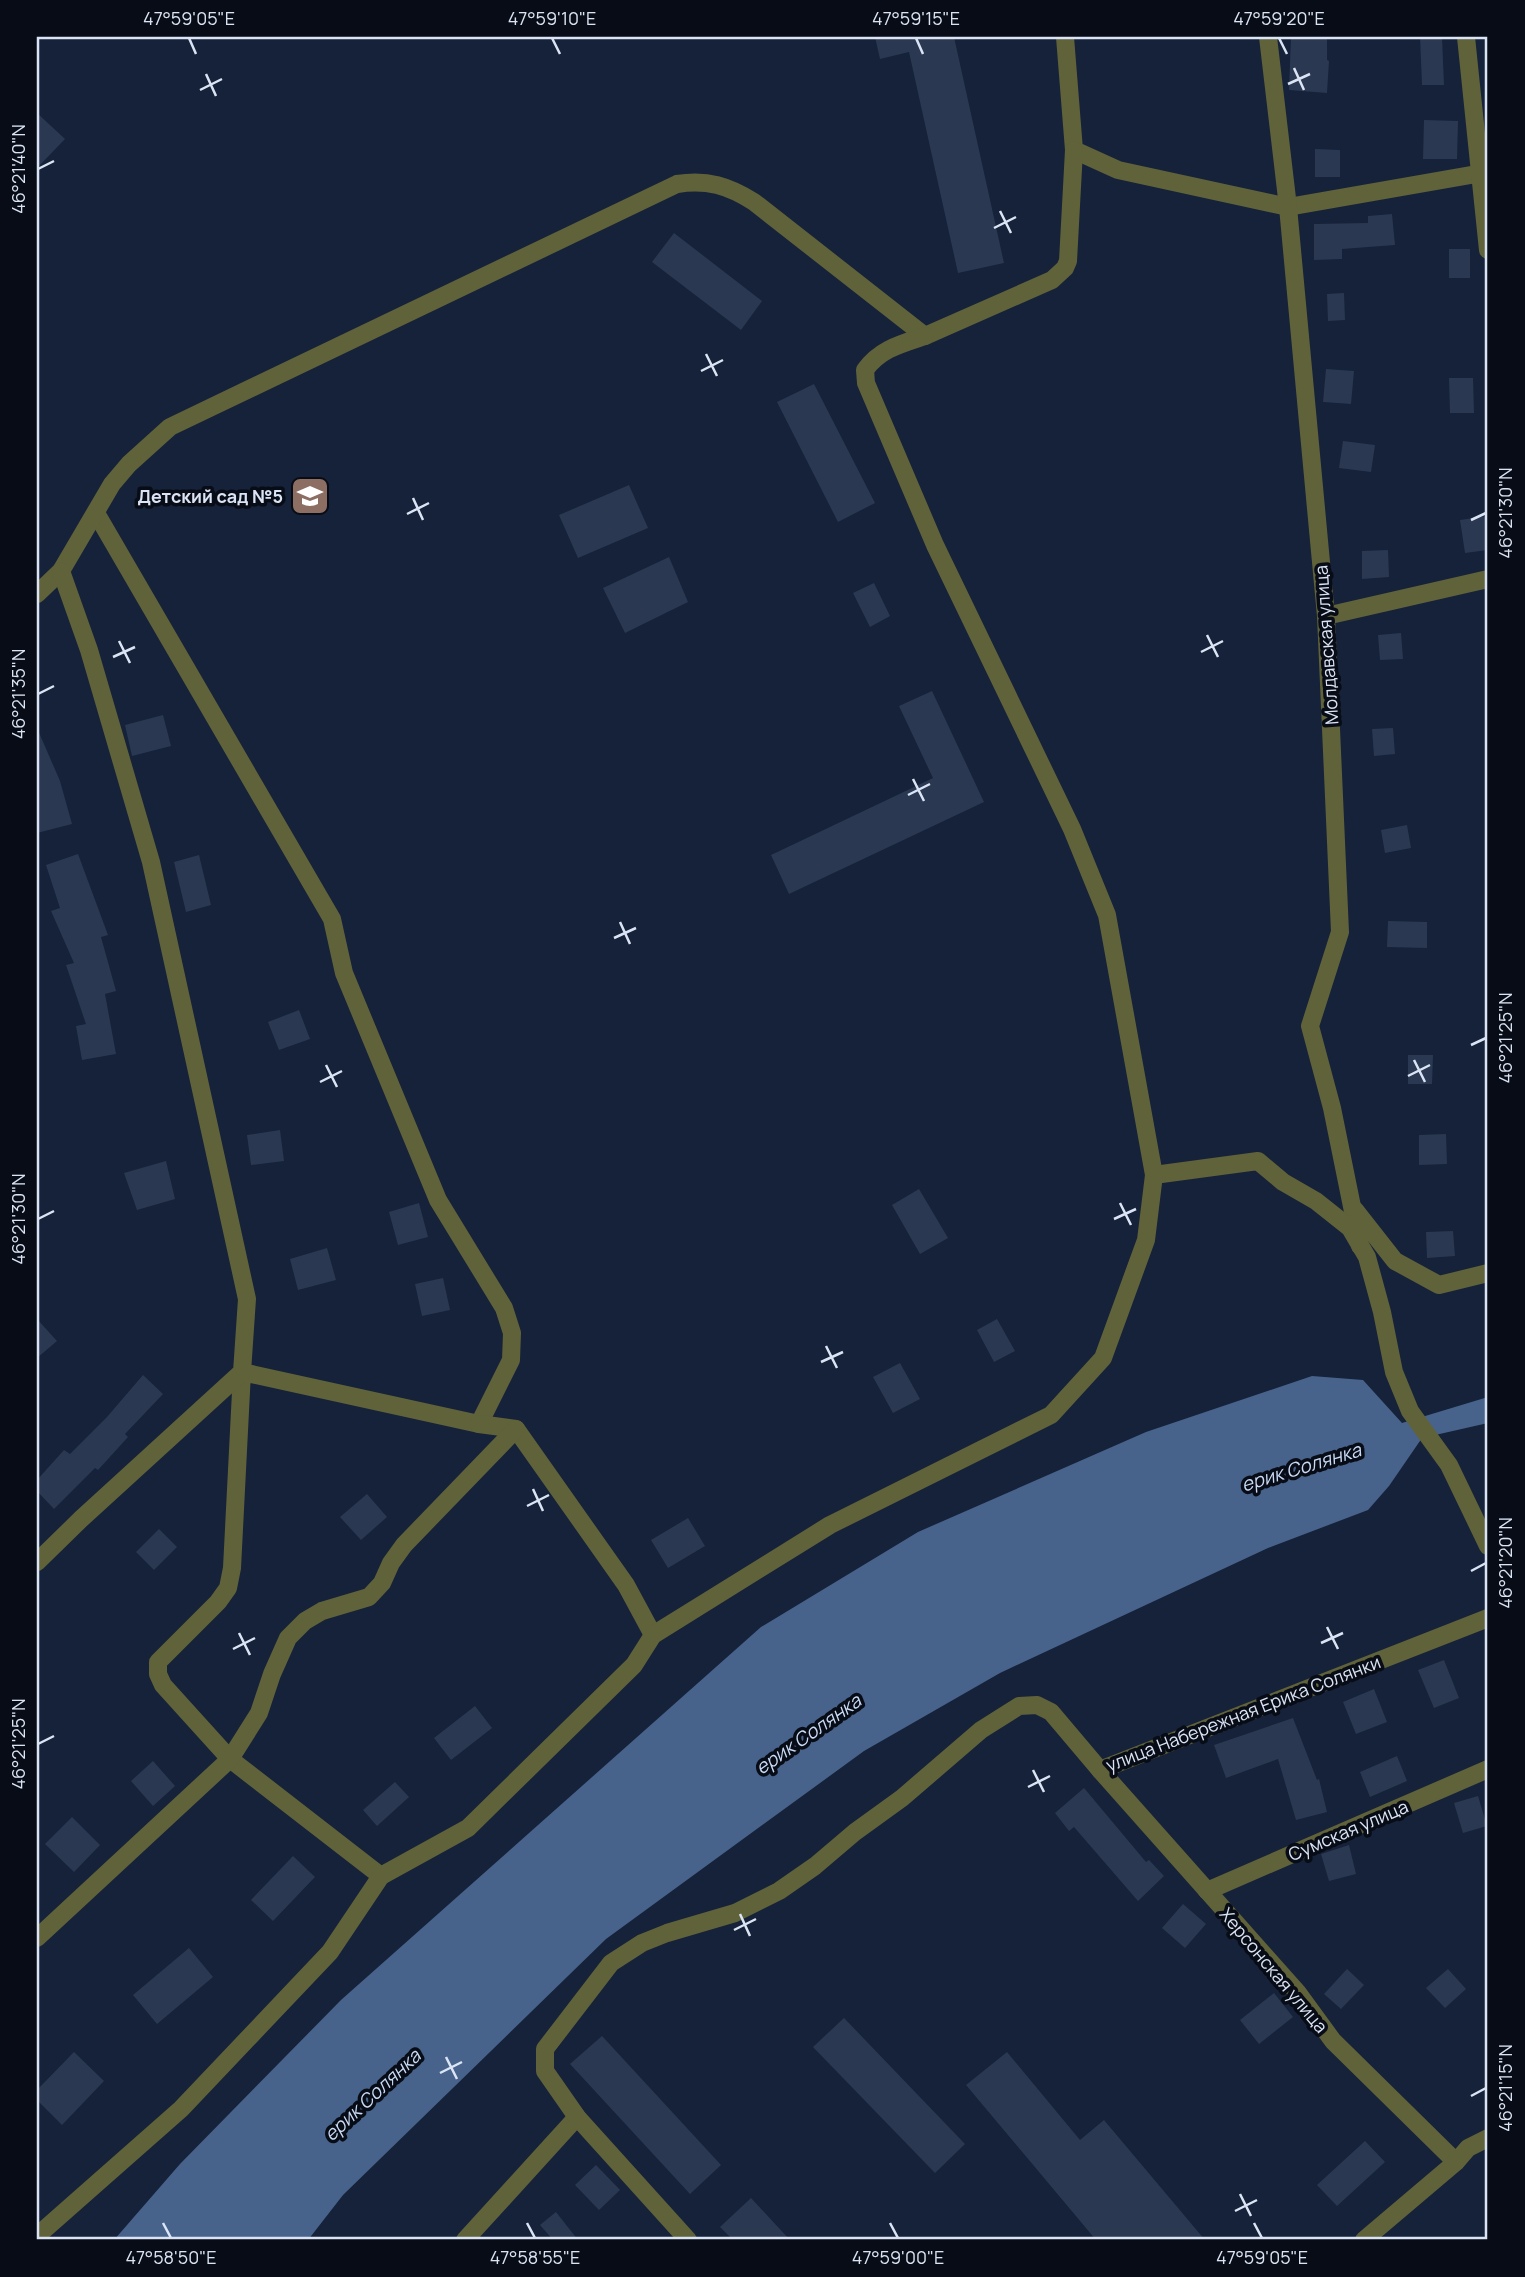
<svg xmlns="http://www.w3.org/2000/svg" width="1525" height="2277" font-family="Manrope,sans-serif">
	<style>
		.water { fill: #48638b }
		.building { fill: #2a3851 }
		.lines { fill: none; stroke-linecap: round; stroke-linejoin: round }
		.street { stroke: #60623a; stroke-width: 18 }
		.ticks { fill: none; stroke: #dbe4f4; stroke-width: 2.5 }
		.labels { text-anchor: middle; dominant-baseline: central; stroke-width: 7; stroke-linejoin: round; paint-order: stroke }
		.poi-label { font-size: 18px; font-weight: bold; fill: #dbe4f4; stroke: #070c16; text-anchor: end }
		.street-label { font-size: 18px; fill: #dbe4f4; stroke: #070c16 }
		.water-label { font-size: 19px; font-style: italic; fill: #c9dbf5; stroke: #070c16 }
		.neatline { fill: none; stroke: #dbe4f4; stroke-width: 2.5 }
		.ticks-label { font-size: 18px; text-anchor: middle; fill: #dbe4f4 }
	</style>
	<rect width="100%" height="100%" fill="#152239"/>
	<path class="water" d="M1312,1376l51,4 39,43 86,-26v26l-66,15 -33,48 -21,24 -100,38 -268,125 -136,78 -258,188 -263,256 -35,45h-194l66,-76 161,-164 420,-373 157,-95 228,-100z"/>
	<g class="building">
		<path d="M875,37h79l50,226 -46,10 -49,-221 -29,7z"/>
		<path d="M1291,37h36v23l2,1 -2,32 -38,-3z"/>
		<path d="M1420,37h22l2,48h-22z"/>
		<path d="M37,113l28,26 -28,29z"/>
		<path d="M1424,120l34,1 -1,38h-34z"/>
		<path d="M1315,149l25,1v27h-25z"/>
		<path d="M1392,214l3,31 -53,4v10l-28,1v-36l54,-1v-7z"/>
		<path d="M674,233l88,68 -21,29 -89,-68z"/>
		<rect x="1449" y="249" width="21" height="29"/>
		<path d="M1344,293l1,27 -17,1 -1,-27z"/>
		<path d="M1326,369l28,2 -3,33 -28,-2z"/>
		<path d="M1449,378h24l1,35h-24z"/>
		<path d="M814,384l61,119 -37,19 -61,-120z"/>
		<path d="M1343,441l32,4 -4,27 -32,-4z"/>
		<path d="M629,485l19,43 -70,30 -19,-43z"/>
		<path d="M1488,516v34l-23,3 -5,-33z"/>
		<path d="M1388,550l1,27 -27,2v-28z"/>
		<path d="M669,557l19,45 -63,31 -22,-45z"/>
		<path d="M874,583l16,33 -20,11 -17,-34z"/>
		<path d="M1401,633l2,26 -23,1 -2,-25z"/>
		<path d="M932,691l52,111 -195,92 -18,-39 162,-77 -34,-72z"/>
		<path d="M163,715l8,31 -39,10 -7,-31z"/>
		<path d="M37,728l23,53 12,43 -35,9z"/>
		<path d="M1393,728l2,26 -21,2 -2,-27z"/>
		<path d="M1407,825l4,23 -26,5 -4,-23z"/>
		<path d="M78,854l30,81 -7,2 15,54 -11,3 11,60 -34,6 -6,-34 10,-2 -20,-59 8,-2 -23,-52 9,-3 -14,-43z"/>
		<path d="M199,855l12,50 -25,7 -12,-50z"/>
		<path d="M1388,921l39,1v26l-40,-1z"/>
		<path d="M299,1010l11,29 -31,11 -11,-28z"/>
		<path d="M1408,1055h25l-1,29h-24z"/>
		<path d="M280,1130l4,31 -33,4 -4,-30z"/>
		<path d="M1446,1134l1,30 -28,1v-30z"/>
		<path d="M166,1161l9,38 -38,11 -13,-37z"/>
		<path d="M919,1189l29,49 -28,16 -28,-49z"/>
		<path d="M419,1203l9,34 -30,8 -9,-33z"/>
		<path d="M1453,1231l2,25 -28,2 -1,-26z"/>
		<path d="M327,1248l9,32 -38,10 -8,-31z"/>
		<path d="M443,1278l7,32 -28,6 -7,-32z"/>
		<path d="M37,1319l20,22 -20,17z"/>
		<path d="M997,1319l18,32 -21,11 -17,-32z"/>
		<path d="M900,1363l20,36 -27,14 -20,-36z"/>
		<path d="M143,1375l20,19 -38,40 3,3 -30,33 -3,-2 -41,41 -17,-18v-11l27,-30 6,4 37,-37z"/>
		<path d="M367,1494l20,23 -26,23 -21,-23z"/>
		<path d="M688,1518l17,28 -37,22 -17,-28z"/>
		<path d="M159,1529l18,18 -23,23 -18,-18z"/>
		<path d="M1444,1660l15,38 -25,10 -16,-38z"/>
		<path d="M1374,1689l13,33 -31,12 -13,-32z"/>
		<path d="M475,1706l17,22 -41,32 -17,-22z"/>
		<path d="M1293,1718l24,62 2,-1 8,33 -31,8 -18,-61 -52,19 -12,-33z"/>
		<path d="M1397,1756l10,25 -37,16 -10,-25z"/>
		<path d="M153,1761l22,25 -22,20 -22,-25z"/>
		<path d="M395,1782l14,15 -32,29 -14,-16z"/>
		<path d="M1084,1788l62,74 3,-2 15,16 -26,25 -64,-74 -5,4 -14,-18z"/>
		<path d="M1478,1796l9,30 -24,7 -9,-30z"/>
		<path d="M72,1817l28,28 -26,27 -29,-28z"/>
		<path d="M1349,1845l7,29 -27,7 -8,-27z"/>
		<path d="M293,1856l22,21 -42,44 -22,-21z"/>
		<path d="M1183,1904l23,20 -21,24 -23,-20z"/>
		<path d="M189,1948l24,29 -56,47 -24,-29z"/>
		<path d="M1347,1969l17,16 -23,24 -17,-15z"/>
		<path d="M1448,1969l18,20 -21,19 -19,-20z"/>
		<path d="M1274,1993l19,24 -34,27 -19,-24z"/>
		<path d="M844,2018l121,126 -30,29 -122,-126z"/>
		<path d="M602,2036l119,129 -31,29 -120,-130z"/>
		<path d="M74,2052l30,29 -42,44 -25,-25v-10z"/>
		<path d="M1007,2052l73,88 24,-20 101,120h-109l-130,-155z"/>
		<path d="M1365,2141l20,21 -48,44 -20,-21z"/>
		<path d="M596,2165l24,25 -21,20 -24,-25z"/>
		<path d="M751,2198l39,42h-57l-13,-13z"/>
		<path d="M556,2212l22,28h-25l-13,-15z"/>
	</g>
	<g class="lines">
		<g class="street">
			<path d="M1065,37l9,113 44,20 170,37 200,-35"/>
			<path d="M1268,37l20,170 38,409 14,316 -30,94 22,82 28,138"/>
			<path d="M1466,37l22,213"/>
			<path d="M96,513l236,406 12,54 94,227 66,108 8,25 -1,27 -32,64 -237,-52 -10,196 -4,20 -10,14 -60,60v12l5,11 67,74 151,117"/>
			<path d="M37,594l24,-23 51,-87 17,-20 41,-37 507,-243c30,-5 52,2 77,18l171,134 127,-56 13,-12 3,-7 6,-111"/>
			<path d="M1326,616l162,-37"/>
			<path d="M1154,1175l104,-14 25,21 33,19 34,27 17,29 15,55 12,60 16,39 39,54 39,81"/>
			<path d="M1355,1210l40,51 44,24 49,-12"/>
			<path d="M479,1424l37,5 110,156 27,50"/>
			<path d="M37,1562l44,-43 161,-147 5,-73 -96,-437 -62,-212 -28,-79"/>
			<path d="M1100,1770l198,223 35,48 123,121"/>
			<path d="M1207,1891l281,-122"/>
			<path d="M37,1938l193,-179 29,-46 13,-39 16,-36 17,-17 17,-10 47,-14 13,-14 9,-20 13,-18 112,-116"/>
			<path d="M37,2236l144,-127 149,-157 51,-76 87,-48 166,-163 19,-30 177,-110 221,-110 52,-57 43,-118 8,-65 -47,-260 -35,-86 -137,-284 -69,-162 -1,-13c15,-21 36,-26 60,-34"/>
			<path d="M465,2240l112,-123"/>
			<path d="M688,2240l-111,-123 -32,-46v-22l66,-86 31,-20 25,-10 68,-20 44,-22 36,-25 40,-34 47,-34 79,-68 38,-24 18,-1 14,7 49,58 388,-152"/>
			<path d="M1364,2240l92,-78 12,-14 20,-10"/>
		</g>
	</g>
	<path class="ticks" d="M189,38l7,16M552,38l8,16M916,38l7,16M1279,38l8,16M1294,68l10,22M206,74l10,22M1288,84l22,-10M200,90l22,-11M38,169l16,-8M1000,211l11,22M994,228l22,-11M706,354l11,22M701,371l22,-11M413,498l10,22M407,514l22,-11M1471,520l15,-7M1207,635l11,22M119,641l11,22M1201,652l22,-11M113,657l22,-10M38,694l16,-8M913,779l11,22M908,795l22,-11M620,922l10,22M614,938l22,-10M1471,1045l15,-7M1414,1060l11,22M326,1065l11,22M1408,1076l22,-11M320,1082l22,-11M1120,1203l11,22M38,1219l16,-8M1114,1219l22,-10M826,1346l11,22M821,1362l22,-10M533,1489l10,22M527,1506l22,-11M1471,1571l15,-8M1327,1627l11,22M239,1633l11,22M1321,1643l22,-10M233,1649l22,-11M38,1744l16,-8M1033,1770l11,22M1028,1787l22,-11M740,1914l10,22M734,1930l22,-11M446,2057l11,22M440,2073l22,-11M1471,2096l15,-8M1240,2194l11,22M1235,2211l22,-11M163,2223l8,15M527,2223l8,15M890,2223l8,15M1254,2223l8,15"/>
	<defs>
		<symbol id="school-square" viewBox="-11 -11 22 22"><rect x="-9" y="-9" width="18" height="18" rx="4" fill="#8d6e63" stroke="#070c16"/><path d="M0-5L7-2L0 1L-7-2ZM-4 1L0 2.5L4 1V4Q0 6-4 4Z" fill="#fff"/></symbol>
	</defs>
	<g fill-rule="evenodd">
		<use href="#school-square" x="288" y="474" width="44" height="44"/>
	</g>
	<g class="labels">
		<g class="poi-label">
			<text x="283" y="496">Детский сад №5</text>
		</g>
		<g class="street-label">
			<text transform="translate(1326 645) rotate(-94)">Молдавская улица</text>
			<text transform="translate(1243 1713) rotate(-21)">улица Набережная Ерика Солянки</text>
			<text transform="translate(1348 1830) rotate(-23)">Сумская улица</text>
			<text transform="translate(1274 1970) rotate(50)">Херсонская улица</text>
		</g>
		<g class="water-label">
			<text transform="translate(1301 1467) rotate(-17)">ерик Солянка</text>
			<text transform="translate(808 1734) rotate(-35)">ерик Солянка</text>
			<text transform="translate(372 2095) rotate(-43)">ерик Солянка</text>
		</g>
	</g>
	<rect width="1525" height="2277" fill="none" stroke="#070c16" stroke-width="77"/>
	<rect x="38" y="38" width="1448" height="2200" class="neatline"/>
	<g class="ticks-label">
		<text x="189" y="25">47°59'05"E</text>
		<text x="552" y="25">47°59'10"E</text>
		<text x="916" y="25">47°59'15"E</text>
		<text x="1279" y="25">47°59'20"E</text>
		<text transform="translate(19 169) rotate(-90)" y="6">46°21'40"N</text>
		<text transform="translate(1506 513) rotate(-90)" y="6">46°21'30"N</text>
		<text transform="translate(19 694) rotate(-90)" y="6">46°21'35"N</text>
		<text transform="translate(1506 1038) rotate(-90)" y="6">46°21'25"N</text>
		<text transform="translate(19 1219) rotate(-90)" y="6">46°21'30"N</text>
		<text transform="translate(1506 1563) rotate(-90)" y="6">46°21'20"N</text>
		<text transform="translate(19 1744) rotate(-90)" y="6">46°21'25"N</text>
		<text transform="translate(1506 2088) rotate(-90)" y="6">46°21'15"N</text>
		<text x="171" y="2264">47°58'50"E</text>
		<text x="535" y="2264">47°58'55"E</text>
		<text x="898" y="2264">47°59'00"E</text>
		<text x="1262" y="2264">47°59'05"E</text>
	</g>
</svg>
